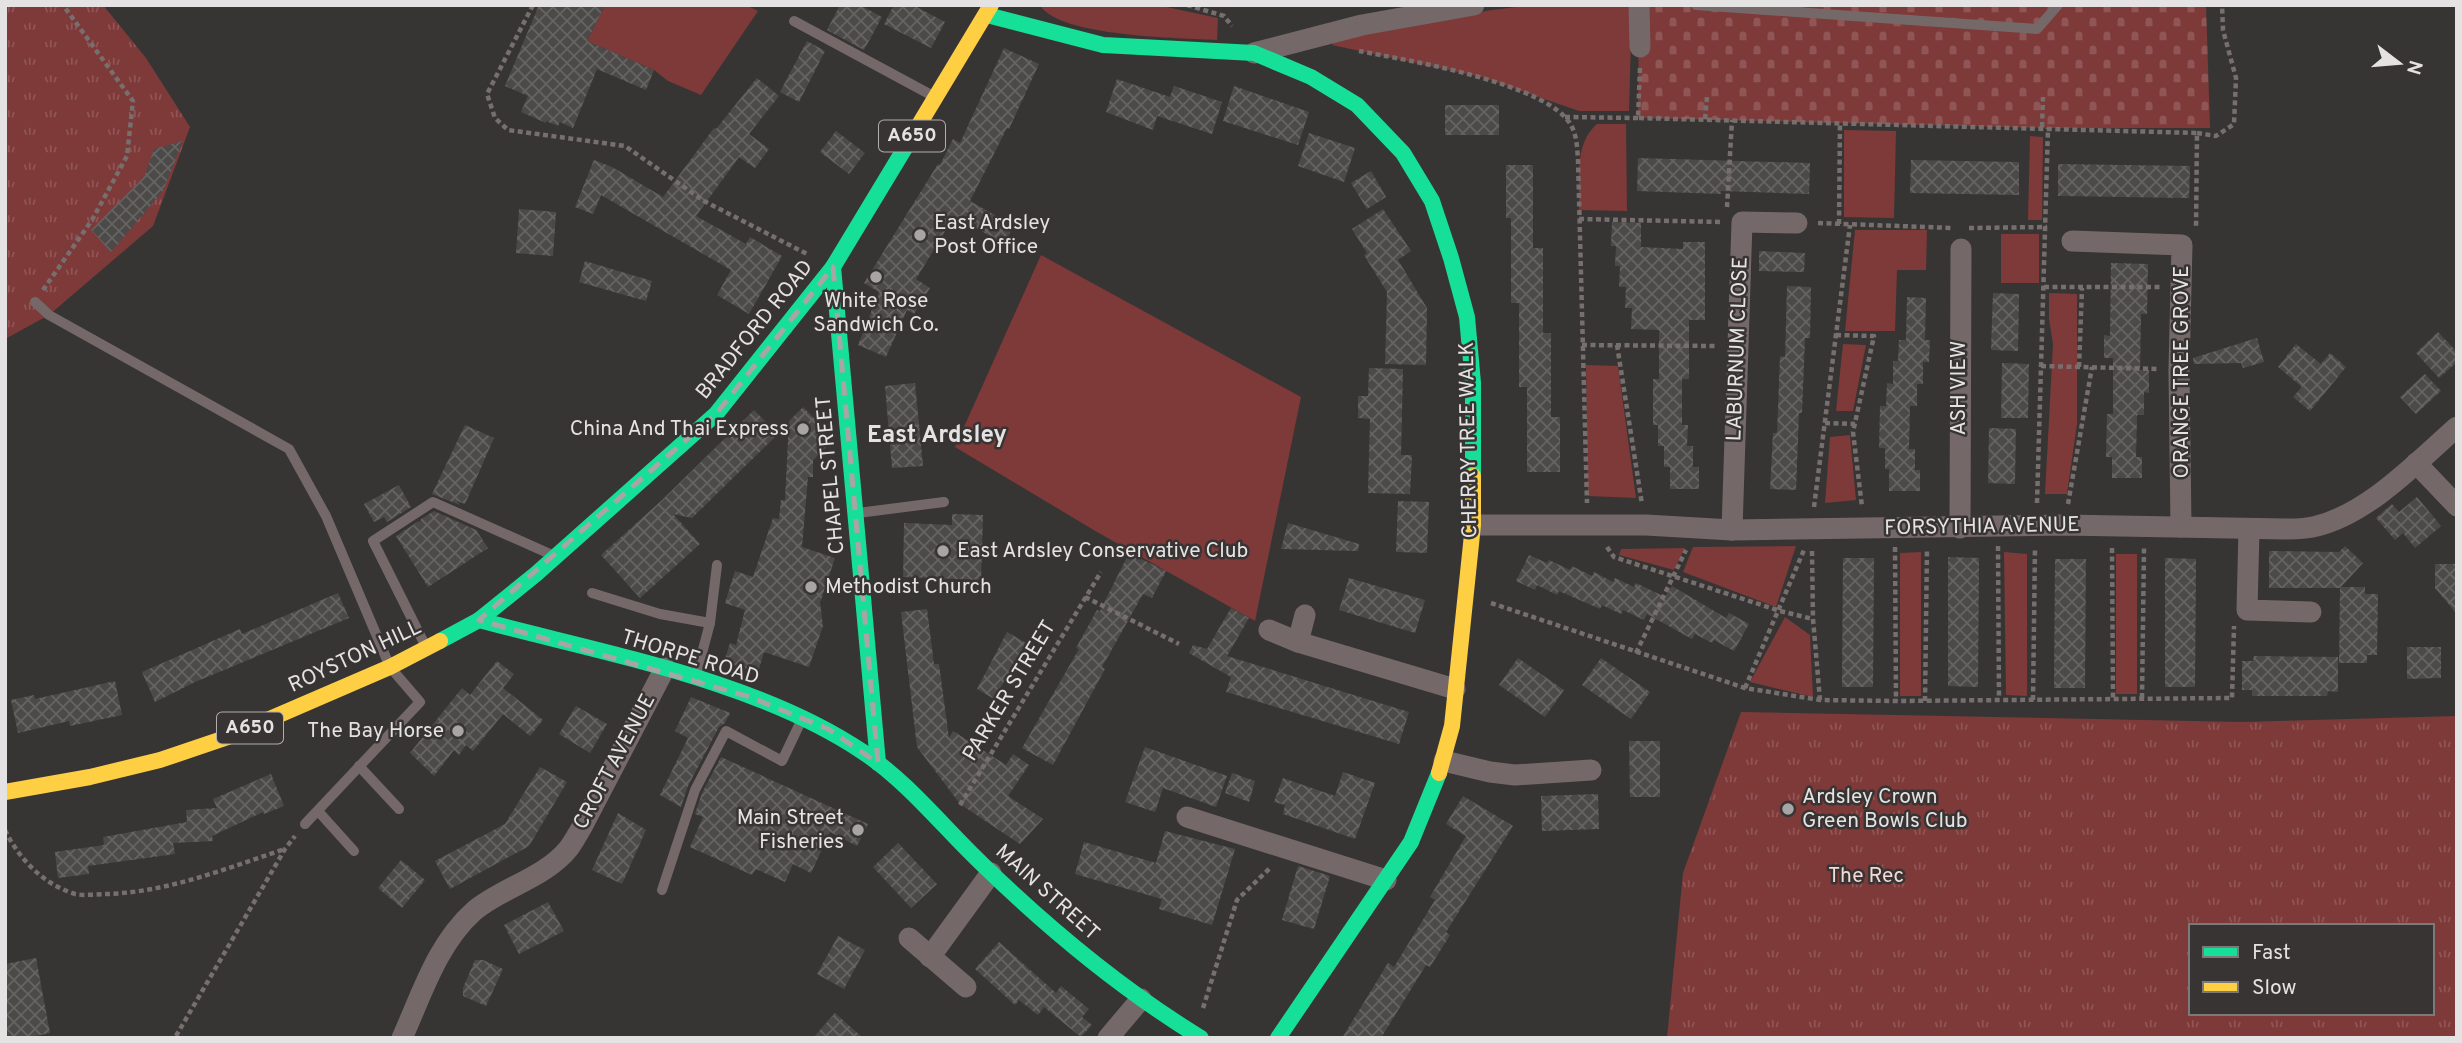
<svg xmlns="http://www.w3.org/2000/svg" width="2462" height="1043" font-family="Overpass,sans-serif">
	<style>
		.grass { fill: #7e3939 }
		.cemetery { fill: url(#cemetery-stones) }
		.park { fill: url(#park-tufts); fill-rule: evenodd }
		.building { fill: url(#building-cross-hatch) }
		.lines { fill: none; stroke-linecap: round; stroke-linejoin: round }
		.path { stroke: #776f6e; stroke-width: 4.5; stroke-dasharray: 5 3.5; stroke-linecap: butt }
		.lane { stroke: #746968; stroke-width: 10 }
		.street { stroke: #746968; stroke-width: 21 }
		.fast { stroke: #16e098; stroke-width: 16 }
		.slow { stroke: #ffcf43; stroke-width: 16 }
		.marked { fill: none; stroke: #a7a5a5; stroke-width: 5; stroke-dasharray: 14 9; stroke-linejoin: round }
		.poi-dot { fill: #a7a5a5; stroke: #373433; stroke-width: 2.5 }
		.labels { text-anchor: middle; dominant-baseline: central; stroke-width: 5; stroke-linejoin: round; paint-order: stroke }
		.shield { fill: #373433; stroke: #b0aeae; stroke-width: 2 }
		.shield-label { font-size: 19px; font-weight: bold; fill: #e4e2e2 }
		.poi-label { font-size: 21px; fill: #e4e2e2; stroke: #373433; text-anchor: start }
		.street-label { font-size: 21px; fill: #e4e2e2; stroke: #373433 }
		.park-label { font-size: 21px; fill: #f5d9d7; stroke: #373433 }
		.quarter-label { font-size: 24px; font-weight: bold; fill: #e4e2e2; stroke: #373433 }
	</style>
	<defs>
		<pattern id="cemetery-stones" width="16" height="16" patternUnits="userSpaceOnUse" patternTransform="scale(1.75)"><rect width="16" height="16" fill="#7e3939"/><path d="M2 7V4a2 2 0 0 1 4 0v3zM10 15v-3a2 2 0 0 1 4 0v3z" fill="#905555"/></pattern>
		<pattern id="park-tufts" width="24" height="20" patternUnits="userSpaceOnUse" patternTransform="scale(1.75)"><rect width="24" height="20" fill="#7e3939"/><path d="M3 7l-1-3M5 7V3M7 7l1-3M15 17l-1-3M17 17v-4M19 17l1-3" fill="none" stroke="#905555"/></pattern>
		<pattern id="building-cross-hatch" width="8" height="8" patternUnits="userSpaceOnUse" patternTransform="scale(1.75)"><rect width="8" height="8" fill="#4b4a49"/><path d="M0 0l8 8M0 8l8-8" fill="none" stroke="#656463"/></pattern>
	</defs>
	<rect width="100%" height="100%" fill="#363534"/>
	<g class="grass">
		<path d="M605,5h141l12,6 -57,84 -33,-14 -14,-11 -67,-29z"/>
		<path d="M1040,5h117l61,13 -1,22c-35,-2 -159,-3 -177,-35z"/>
		<path d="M1532,5h100l-3,106h-50l-98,-34 -149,-32 8,-9 152,-26z"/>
		<path d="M1597,124h29l1,87 -48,-1c1,-29 -6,-65 18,-86z"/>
		<path d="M1844,130l52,1 -2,87 -50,-1z"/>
		<path d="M2030,136l13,1 -1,83h-14z"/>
		<path d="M1855,230h72l-1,40h-29l-2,61h-50z"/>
		<rect x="2001" y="234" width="38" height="49"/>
		<path d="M1041,255l260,142 -46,224 -158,-89 -142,-85z"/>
		<path d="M2049,293l28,1v130l-10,70h-22l8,-150 -4,-25z"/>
		<path d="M1843,344l23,1 -13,66h-17z"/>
		<path d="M1586,365l32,1 18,132 -48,-2z"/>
		<path d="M1850,435l6,65 -31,3 5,-66z"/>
		<path d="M1796,546l-20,61 -93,-35 10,-25z"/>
		<path d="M1685,548l-11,22 -55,-15 2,-6z"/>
		<path d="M1921,552v144h-21v-143z"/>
		<path d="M2004,552l23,2v142l-21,-1z"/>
		<rect x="2116" y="554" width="21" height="140"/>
		<path d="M1785,617l25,18 3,62 -63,-15z"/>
	</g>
	<path class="cemetery" d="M1639,5h567l4,123h-162l-410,-10z"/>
	<g class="park">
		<path d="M5,5h98l43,53 44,69 -37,99 -104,89 -44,24z"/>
		<path d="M1741,712l500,10 216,-6v322h-790l16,-165zM2191,926h241v87h-241z"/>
	</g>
	<g class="building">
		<path d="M539,5h66l-18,36 67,29 -8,20 -49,-21 -24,59 -13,-6 -2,4 -12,-5v2l-25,-11 7,-16 -23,-10z"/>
		<path d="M840,5h20l22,12 -18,33 -37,-20z"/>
		<path d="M894,5h19l32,17 -14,26 -47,-24z"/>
		<path d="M807,41l18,10 -26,51 -19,-10z"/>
		<path d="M1004,48l35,16 -30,65 -2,-1 -37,73 44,25 -10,18 -44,-25 -13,9 -31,51 14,9 -16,26 -7,-4 -21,47 -28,-12 21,-53 -15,-9 74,-119 2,1 13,-26 7,4z"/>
		<path d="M757,78l22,18 -30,38 20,15 -14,19 -16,-11 -43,59 50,28 4,-7 32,19 -33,58 -32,-19 14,-25 -130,-75 -8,19 -18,-7 19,-47 18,7 51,30 51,-69 2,1z"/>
		<path d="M1117,79l53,18 4,-11 48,16 -10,32 -55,-18 -4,14 -47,-18z"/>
		<path d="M1234,86l75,26 -11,33 -75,-24z"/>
		<rect x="1445" y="105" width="54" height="30"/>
		<path d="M836,131l29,22 -16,21 -29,-22z"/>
		<path d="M1309,133l46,15 -11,34 -46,-16z"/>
		<path d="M183,141l-20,50 -52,61 -20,-22 53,-53 10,-28z"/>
		<path d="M1638,158l172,5 -1,31 -88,-3v3l-84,-3z"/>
		<path d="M1911,160l108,2v33l-109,-2z"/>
		<path d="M2058,164l132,2 -1,32 -131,-2z"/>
		<path d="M1506,165h27v83h10v85h8v84h9v55h-33v-85h-8v-84h-8v-85h-5z"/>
		<path d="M1371,171l15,26 -19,12 -16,-26z"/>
		<path d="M519,209l37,3 -3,44 -37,-3z"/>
		<path d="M1383,209l28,42 -13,9 29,48 -1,57 -41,-1 2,-72 -23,-37 3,-2 -15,-24z"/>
		<path d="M1612,222l29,1v24l42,2v-7h22v78h-16v59h-7v46h6l-1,21h6v21h6v22h-29v-22h-6v-21h-6v-21h-5v-46h6v-49l-28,-1 1,-21h-7l1,-21h-7l1,-21h-5l1,-20h-5z"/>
		<path d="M1759,251l46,2 -1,19 -45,-1z"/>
		<path d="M585,261l67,20 -6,20 -67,-19z"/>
		<path d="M2111,263l37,1 -1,50h-6l-1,56h9v23l-5,-1v23h-7l-1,42h6v21h-30v-21h-6l1,-43h6v-56h-9v-23l6,1z"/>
		<path d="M1787,286l24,1 -1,51h-5l-3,75h-3l-3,77 -26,-1 3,-56h4l3,-77 5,1z"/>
		<path d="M1993,293l26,1 -1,57 -27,-1z"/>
		<path d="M1907,297l19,1 -1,42h5l-1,22h-6v22h-6v22h-7l-1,43h6v21h5v21h-31v-22h-4v-21h-6l1,-42h6l1,-23 6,1v-23h5l1,-21h7z"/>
		<path d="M2438,332l19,20v10l-18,16 -23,-25z"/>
		<path d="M2257,338l7,24 -21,6 -2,-5 -47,1 -1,-6z"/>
		<path d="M2296,344l25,20 9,-11 16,14 -36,44 -17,-14 9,-10 -24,-20z"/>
		<path d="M2002,363l27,1 -1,54h-27z"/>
		<path d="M1369,368l34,1 -2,86h11l-2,39 -42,-1 2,-74 -12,-1v-22h10z"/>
		<path d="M2425,374l16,17 -25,23 -16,-17z"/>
		<path d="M915,383l8,83 -31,2 -7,-82z"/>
		<path d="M803,407l13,13 2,13 11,11 -16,16v17h-5l-6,70 33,11 -15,45 3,23 -14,41 -45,-15 -6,20 -34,-10 6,-19 6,2 9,-35 -20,-7 10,-32 18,6 20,-59 6,1 2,-19h4l4,-79z"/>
		<path d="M754,410l24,24 -86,84 -19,-4 27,30 -60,54 -39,-43 60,-54z"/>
		<path d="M465,425l29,13 -29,66 -8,-3 3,4 -28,-11z"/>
		<path d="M1989,428l27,1 -1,55 -27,-1z"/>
		<path d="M399,485l12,22 -24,15 -3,-5 -10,5 -10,-18z"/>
		<path d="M2417,497l24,29 -26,22 -12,-15 -8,7 -19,-22 16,-14 7,8z"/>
		<path d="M1398,501l31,1 -2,51 -31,-1z"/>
		<path d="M434,511l42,19 12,18 -60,39 -32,-51 23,-15 1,1 1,-3z"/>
		<path d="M952,514l31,1 -2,65 -78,-3 1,-54 48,2z"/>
		<path d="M1288,523l71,21 -1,7 -77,-2z"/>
		<path d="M2345,546l18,17 -22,24h24v7h13l-1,61h-10v8h-28l1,-75h-71v-37l70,1z"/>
		<path d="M1129,553l37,18 -14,27 -9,-4 -41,73 3,2 -52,96 -31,-17 57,-99 -3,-1 21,-38 3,1z"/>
		<path d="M1529,555l18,8 2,-3 21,10 2,-4 20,10 2,-4 19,10 2,-4 19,9 2,-4 29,14 7,-11 54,32 3,-5 20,11 -15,27 -20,-11 -2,3 -17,-9 -3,5 -45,-25 -3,6 -21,-10 -2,4 -19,-9 -2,4 -41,-18 -2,4 -20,-10 -2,5 -19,-9z"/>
		<path d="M1948,557l31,1 -1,129 -30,-1z"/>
		<path d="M1843,558h31l-1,129h-31z"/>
		<path d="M2165,558l31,1 -1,128h-30z"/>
		<path d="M2055,559h31l-1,129h-31z"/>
		<path d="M2435,564h22v50l-22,-26z"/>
		<path d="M1349,578l76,22 -10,33 -76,-23z"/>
		<path d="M338,593l11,25 -154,64 -40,20 -13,-30 98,-43 2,5z"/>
		<path d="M1231,608l18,10 -22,38 182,56 -10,32 -173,-52 5,-15 -42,-24 4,-8 14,4z"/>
		<path d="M927,609l7,55h5l10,74 4,-7 53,34 7,-11 16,11 -21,31 35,23 -23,25 -60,-40 -43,-57 -16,-135z"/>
		<path d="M1007,632l19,11 -32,56 -17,-10z"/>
		<path d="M2407,647h34v31l-34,1z"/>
		<path d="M2254,656l84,1v35l-10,-1 -1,5h-75v-6h-10v-29h11z"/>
		<path d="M1518,658l46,32 -19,27 -46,-32z"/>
		<path d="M1601,658l49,34 -19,27 -49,-34z"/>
		<path d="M497,661l17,13 -11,14 40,32 -13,16 -27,-22 -30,37 -7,-6 -7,10 -5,-5 -20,26 -24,-23 52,-65 8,7z"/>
		<path d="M115,681l7,34 -52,11 -1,-5 -51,12 -7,-33 23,-5 1,4z"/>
		<path d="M691,697l39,16 -5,10 -6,4 -31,59 -7,21 -21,-12 28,-57 -13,-7z"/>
		<path d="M576,706l31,18 -17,29 -31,-19z"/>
		<path d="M1629,741h31v56h-30z"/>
		<path d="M1145,747l82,29 -11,31 -53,-19 -8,24 -30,-10z"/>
		<path d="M721,757l147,67 -11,22 -27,-14 -19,41 -18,-9 -8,18 -29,-13 -4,6 -62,-28 13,-30 -8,-3 7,-21z"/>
		<path d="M540,767l27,15 -38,64 -79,43 -15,-28 70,-37z"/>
		<path d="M1343,772l32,11 -20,56 -72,-25 2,-9 -11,-3 9,-24 52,18z"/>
		<path d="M1232,773l23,8 -6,21 -24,-9z"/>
		<path d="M271,774l13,32 -20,8 -1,-2 -51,24 1,5 -40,2 2,11 -87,12 1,8 -31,4 -3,-26 49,-7 -1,-8 84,-15 -1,-12 31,-2 -4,-9z"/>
		<path d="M1598,794l1,35 -57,2 -1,-35z"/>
		<path d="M1463,796l50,30 -67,106 4,3 -20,32 -4,-2 -45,73h-39l46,-75 6,4 41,-67 -5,-3 36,-61 -20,-12z"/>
		<path d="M618,813l28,17 -24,54 -30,-14z"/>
		<path d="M1165,831l70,18 -23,76 -53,-16 3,-10 -87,-25 9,-32 72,21z"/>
		<path d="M898,843l39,41 -26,24 -38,-41z"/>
		<path d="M401,860l24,20 -23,28 -24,-20z"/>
		<path d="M1298,866l32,10 -16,53 -32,-9z"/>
		<path d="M548,902l16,29 -45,23 -15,-29z"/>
		<path d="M838,936l27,14 -21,39 -27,-15z"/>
		<path d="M999,942l57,51 5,-7 28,23 -7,8 10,8 -11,12 -37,-30 -6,8 -19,-15 -4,5 -40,-36z"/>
		<path d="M36,958l14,75 -24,5h-21v-74z"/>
		<path d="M475,960h8l20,9 -17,37 -23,-10v-8z"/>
		<path d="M835,1013l28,25h-50z"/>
	</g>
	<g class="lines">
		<g class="path">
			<path d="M533,5l-46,89 8,24 13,12 117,16 79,55 103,53"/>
			<path d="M1187,5l37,11 8,10"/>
			<path d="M1359,51c46,9 192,32 213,76 5,10 5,21 6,32l9,344"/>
			<path d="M1640,68l-2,50 559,15 -1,96"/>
			<path d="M1565,117l73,1"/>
			<path d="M1705,119l2,-22"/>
			<path d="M2042,127l1,-30"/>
			<path d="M2197,133l19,3 18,-12 2,-46 -13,-48 -1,-25"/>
			<path d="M1727,207l5,-87"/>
			<path d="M1579,219l143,3"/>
			<path d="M1818,223l135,5"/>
			<path d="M1839,224l1,-100"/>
			<path d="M1969,228l78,-1"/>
			<path d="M2044,287h116"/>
			<path d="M43,290l49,-70 35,-64 6,-55 -70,-96"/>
			<path d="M1836,335l38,1 -21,96 9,75"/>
			<path d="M1582,345l134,1"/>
			<path d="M1617,345l25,159"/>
			<path d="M2041,366l119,3"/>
			<path d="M2079,367l3,-79"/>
			<path d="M1825,423l30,1"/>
			<path d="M2037,503l11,-375"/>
			<path d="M2068,504l24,-137"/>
			<path d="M1814,507l36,-282"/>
			<path d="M1998,546l1,153"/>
			<path d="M1607,547l7,10 166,54 33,8"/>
			<path d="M1895,547l1,154"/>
			<path d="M2112,548l1,150"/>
			<path d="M1812,551l1,68 7,81"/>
			<path d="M1085,597l94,47"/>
			<path d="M1491,603l254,85 75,12 76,1 336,-3 2,-72"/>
			<path d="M1636,653l50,-103"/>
			<path d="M1745,688l59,-138"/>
			<path d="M2142,698l2,-150"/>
			<path d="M2033,700l2,-153"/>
			<path d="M1925,701l2,-153"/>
			<path d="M960,805l141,-233"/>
			<path d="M5,830c14,29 38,54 70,64 10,2 22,0 32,0 62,-2 120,-26 178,-45"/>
			<path d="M1203,1008l34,-108 33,-32"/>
			<path d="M176,1036l109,-187 10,-13"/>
		</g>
		<g class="lane">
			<path d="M1696,5l341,24 21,-24"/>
			<path d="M794,21l139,75"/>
			<path d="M35,302l14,13 240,134 37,67 64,151 30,35 -115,122"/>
			<path d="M858,513l86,-11"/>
			<path d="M592,593l68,21 50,9"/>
			<path d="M425,645l-52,-104 60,-39 117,52"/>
			<path d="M696,676l14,-53 7,-58"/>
			<path d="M359,766l40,43"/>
			<path d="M318,811l36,40"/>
			<path d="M662,890l33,-100 31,-59 56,30 20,-42"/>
		</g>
		<g class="street">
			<path d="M1639,5l1,42"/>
			<path d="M1254,53l108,-28 112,-20"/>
			<path d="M2072,241l110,4 -3,125 2,157"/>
			<path d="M2416,463l41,43"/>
			<path d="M1473,525h173l86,5 332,-5 221,4c10,0 22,0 32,-3 52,-13 100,-64 140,-99"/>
			<path d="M1960,528l1,-279"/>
			<path d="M2249,529l-2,81 64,2"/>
			<path d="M1732,530l10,-308 55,1"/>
			<path d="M1269,630l29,12 157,47"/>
			<path d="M1298,642l7,-27"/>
			<path d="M1444,761l46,11 25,3 76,-5"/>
			<path d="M1187,817l199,63"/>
			<path d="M909,938l57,49"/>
			<path d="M930,957l61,-84"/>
			<path d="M402,1038c20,-44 35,-94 72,-127 29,-24 71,-33 95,-63 5,-7 10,-16 14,-23l82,-157"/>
			<path d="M1108,1038l33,-39"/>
		</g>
		<g class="fast">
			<path d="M987,15l116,30 151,8 57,24 46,28 46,48 29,48 19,57 16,59 6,66v93"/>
			<path d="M833,267l45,496"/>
			<path d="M479,620c123,33 277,60 384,132 45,30 80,75 119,112 67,65 139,125 219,174"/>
			<path d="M440,641l39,-21 57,-46 180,-160 117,-147 78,-129"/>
			<path d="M1278,1038l133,-196 28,-69"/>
		</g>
		<g class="slow">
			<path d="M911,138l80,-133"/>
			<path d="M1439,773l13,-47 21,-201v-49"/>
			<path d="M5,792l85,-15 70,-17 68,-23 162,-70 50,-26"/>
		</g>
	</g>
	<path class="marked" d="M833,267l45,496 -50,-34 -78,-32 -271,-77 237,-206z"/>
	<g class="poi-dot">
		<circle cx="920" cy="235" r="7"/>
		<circle cx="876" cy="277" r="7"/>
		<circle cx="803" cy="429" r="7"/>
		<circle cx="943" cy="551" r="7"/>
		<circle cx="811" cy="587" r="7"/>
		<circle cx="458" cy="731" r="7"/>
		<circle cx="1788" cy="809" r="7"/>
		<circle cx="858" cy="830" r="7"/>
	</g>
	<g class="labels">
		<g class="shield">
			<rect x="879" y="120.5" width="66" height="31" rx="5"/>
			<rect x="217" y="712.5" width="66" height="31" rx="5"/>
		</g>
		<g class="shield-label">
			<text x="912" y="136">A650</text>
			<text x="250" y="728">A650</text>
		</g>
		<g class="poi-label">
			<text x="934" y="223">East Ardsley<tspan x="934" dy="24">Post Office</tspan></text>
			<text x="876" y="301" text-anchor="middle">White Rose<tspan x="876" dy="24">Sandwich Co.</tspan></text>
			<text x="789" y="429" text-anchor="end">China And Thai Express</text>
			<text x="957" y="551">East Ardsley Conservative Club</text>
			<text x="825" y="587">Methodist Church</text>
			<text x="444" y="731" text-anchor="end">The Bay Horse</text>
			<text x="1802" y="797">Ardsley Crown<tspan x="1802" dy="24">Green Bowls Club</tspan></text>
			<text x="844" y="818" text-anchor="end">Main Street<tspan x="844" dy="24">Fisheries</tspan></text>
		</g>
		<g class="street-label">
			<text transform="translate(755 330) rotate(-51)">BRADFORD ROAD</text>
			<text transform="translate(1738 349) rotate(-88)">LABURNUM CLOSE</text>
			<text transform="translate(2182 372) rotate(-90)">ORANGE TREE GROVE</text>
			<text transform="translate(1959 388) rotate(-90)">ASH VIEW</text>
			<text transform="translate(1469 440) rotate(-91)">CHERRY TREE WALK</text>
			<text transform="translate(831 475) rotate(-95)">CHAPEL STREET</text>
			<text transform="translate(1982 527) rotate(-1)">FORSYTHIA AVENUE</text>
			<text transform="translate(355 657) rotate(-25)">ROYSTON HILL</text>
			<text transform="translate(690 658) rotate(17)">THORPE ROAD</text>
			<text transform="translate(1010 691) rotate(-59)">PARKER STREET</text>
			<text transform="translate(615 762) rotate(-62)">CROFT AVENUE</text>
			<text transform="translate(1047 893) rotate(42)">MAIN STREET</text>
		</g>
		<g class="park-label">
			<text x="1866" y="876">The Rec</text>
		</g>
		<g class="quarter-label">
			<text x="937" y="436">East Ardsley</text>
		</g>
	</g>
	<rect width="2462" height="1043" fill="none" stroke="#e4e2e2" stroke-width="14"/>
	<rect x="2189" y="924" width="245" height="91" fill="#373433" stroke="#7c7a79" stroke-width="2"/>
	<rect x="2203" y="947" width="35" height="10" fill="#16e098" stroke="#7c7a79" stroke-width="2"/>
	<text x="2252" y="959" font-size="21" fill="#e4e2e2">Fast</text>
	<rect x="2203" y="982" width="35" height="10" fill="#ffcf43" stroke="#7c7a79" stroke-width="2"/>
	<text x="2252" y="994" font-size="21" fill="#e4e2e2">Slow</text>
	<g transform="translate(2399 63) rotate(106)" stroke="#373433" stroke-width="5" paint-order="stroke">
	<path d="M0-5L12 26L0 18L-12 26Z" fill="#e4e2e2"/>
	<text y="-10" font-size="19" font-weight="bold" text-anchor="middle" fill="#e4e2e2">N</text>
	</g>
</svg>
